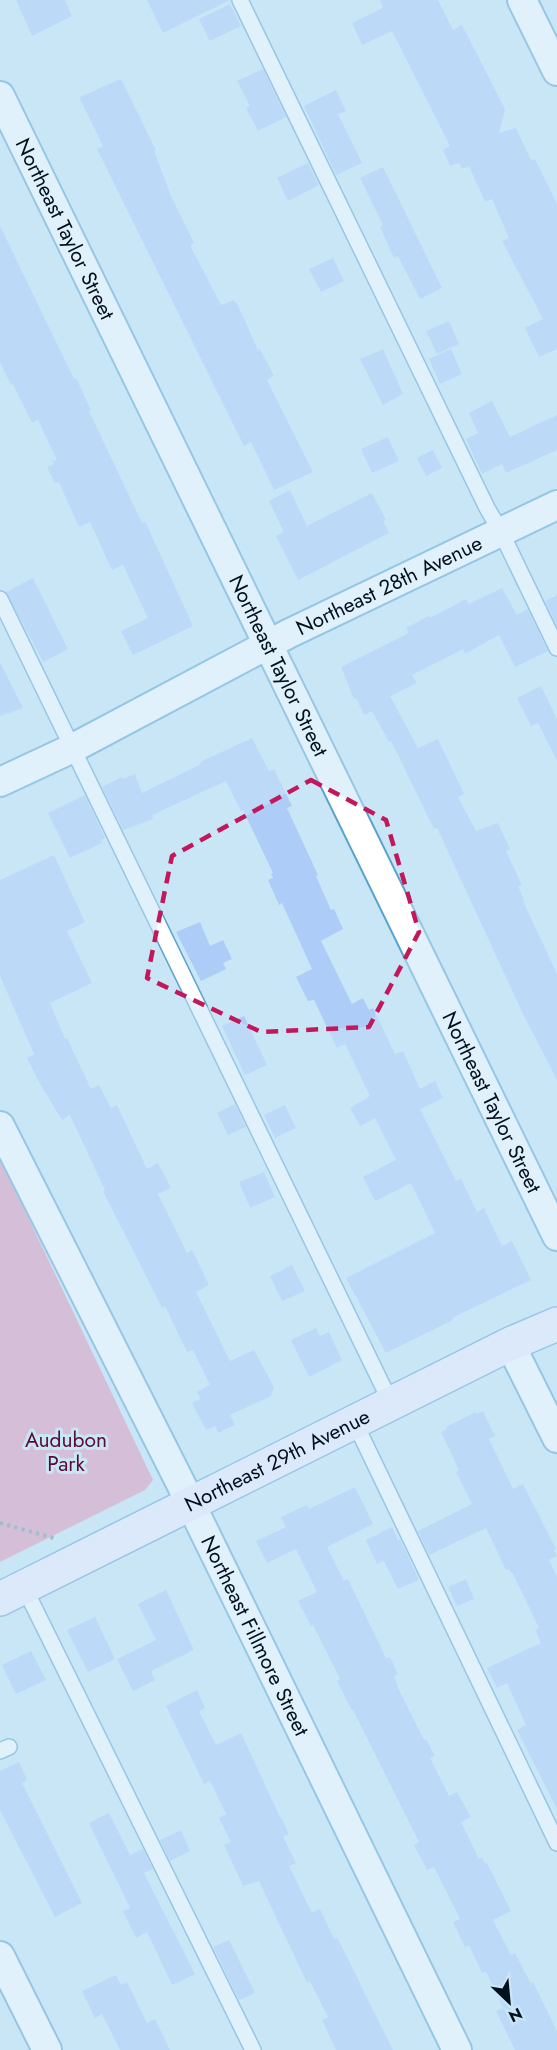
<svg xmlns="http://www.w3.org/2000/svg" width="557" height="2050" font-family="Jost,sans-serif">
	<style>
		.green { fill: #e58fb1 }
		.building { fill: #adcdf8 }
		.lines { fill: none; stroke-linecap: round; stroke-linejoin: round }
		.lane-casing { stroke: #58a3ce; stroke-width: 18 }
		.street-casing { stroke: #58a3ce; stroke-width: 32 }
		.secondary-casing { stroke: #58a3ce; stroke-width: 36 }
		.path { stroke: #718998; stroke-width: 4; stroke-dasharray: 3 4.5; stroke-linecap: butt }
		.lane { stroke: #fff; stroke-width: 15 }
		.street { stroke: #fff; stroke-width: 28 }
		.secondary { stroke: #f1eefe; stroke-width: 33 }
		.marked { fill: none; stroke: #c2185b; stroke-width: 4.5; stroke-dasharray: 12 8; stroke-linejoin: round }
		.labels { text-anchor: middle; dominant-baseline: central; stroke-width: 6; stroke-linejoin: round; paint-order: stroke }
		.street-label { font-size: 21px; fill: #00101c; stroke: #c9e6f7 }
		.park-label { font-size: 21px; fill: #5a0a33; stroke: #c9e6f7 }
	</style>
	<rect width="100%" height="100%" fill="#c9e6f7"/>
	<path class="green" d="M0,1158l153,322 -8,10 -145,72z"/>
	<g class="building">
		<path d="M16,0h49l7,16 -40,20z"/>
		<path d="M147,0h83l-67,33z"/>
		<path d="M380,0h58l15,30 9,-5 43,84 -6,24 17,-5 15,32 4,-1 22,45v145l-18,8 -14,-29 18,-9 -41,-78 7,-3 -17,-39 -7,3 -16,-36 -7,3 -3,-6 -9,3 -7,-16 7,-4 -58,-115 -30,14 -10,-22 31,-15z"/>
		<path d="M230,4l11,22 -31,15 -11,-22z"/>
		<path d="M263,69l23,48 -28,14 -12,-23 4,-2 -13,-25z"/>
		<path d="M121,79l35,71 -2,1 17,45 23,47 -3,1v3l30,58 13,-5 1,3h2l21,47 2,-1 14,27 -7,4 46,92 -39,18 -23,-48 -7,4 -147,-297 6,-3 -23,-47v-2z"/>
		<path d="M336,90l10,21 -8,3 24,49 -26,12 -32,-69z"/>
		<path d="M308,163l11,22 -31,16 -11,-23z"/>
		<path d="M383,167l59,121 -22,11 -22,-43 -4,2 -14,-31 3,-2 -23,-47z"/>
		<path d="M0,226l74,153 2,-1 15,32 -2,1 53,112 3,-2 48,105 -60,29 -12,-24 27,-13 -25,-53 -11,5 -22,-48 -11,5 -20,-45 -4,1 -8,-16 7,-3 -2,-3 5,-1 -19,-40 -6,3 -19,-39 -2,1 -11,-23z"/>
		<path d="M333,258l11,23 -23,11 -12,-23z"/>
		<path d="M449,321l10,23 -22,10 -11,-23z"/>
		<path d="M383,349l20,45 -20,11 -23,-46z"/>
		<path d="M451,349l11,25 -22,10 -11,-25z"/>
		<path d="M492,401l18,36 47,-22v35l-51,23 -4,-9 -20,10 -16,-35 12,-6 -9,-20z"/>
		<path d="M388,437l11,24 -27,12 -11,-24z"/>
		<path d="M433,450l9,18 -16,8 -9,-18z"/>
		<path d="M290,490l17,36 65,-33 14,27 -3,1 6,12 -91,47 -22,-44 8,-4 -15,-31z"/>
		<path d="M33,578l35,71 -25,13 -37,-70z"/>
		<path d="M502,588l15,27 11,-6 20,42 -33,16 -16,-32 -34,19 -2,-5 -51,26 5,8 -27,13 28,52 20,-9 26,55 -6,3 18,34 22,-8 12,26 -4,2 16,34 -4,1 6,14 -1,1 34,73v106l-34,-66 -86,-186 -3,1 -43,-88 -2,1 -17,-31 -8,4 -8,-17 -2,1 -13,-32 68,-34 -3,-5 23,-12 1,2 36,-19 3,5z"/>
		<path d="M557,595v31l-12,-25z"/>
		<path d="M0,662l23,46 -23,8z"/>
		<path d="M541,686l16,33v42l-19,-38 -7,3 -14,-28z"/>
		<path d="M252,738l17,33 5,-2 18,37 -5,2 31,67 -2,1 15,34 3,-1 9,20 -22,12 31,63 11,-6 6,12 4,-2 22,46 8,-3 17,38 15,-8 8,17 -23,11 36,72 5,-2 16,33 7,-4 18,38 10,-5 19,39 -79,38 1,2 -67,33 -40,-75 89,-45 -24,-50 -36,18 -12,-24 33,-17 -21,-42 -15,8 -10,-18 20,-12 -25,-52 -8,4 -23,-48 -6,1 -12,-24 16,-8 -30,-66 -3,2 -11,-25 5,-2 -2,-4 2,-1 -30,-63 -2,1 -15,-30 -74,34 1,4 -30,11 -21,-43 20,-10 1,2 12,-5 7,19 59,-29 -1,-2z"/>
		<path d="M85,795l20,43 -4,2 1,3 -32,15 -22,-45z"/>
		<path d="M54,855l31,67 -18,9 25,52 -42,20 15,36 2,-1 24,51 8,-4 12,23 6,-3 30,64 11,-6 13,25 -13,6 29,59 5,-3 17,35 -13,7 34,69 24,-11 20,37 -3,9 -41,19 5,10 -17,8 -3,-7 -9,4 -14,-27 9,-4 -4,-7 13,-7 -17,-35 -6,2 -22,-46 -3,2 -59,-117 2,-1 -35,-75 -8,5 -23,-38 -12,-24 7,-4 -34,-78v-96z"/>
		<path d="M200,922l10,24 13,-6 9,19 -9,4 3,6 -25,12 -25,-49z"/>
		<path d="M244,1016l23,49 -22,10 -23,-49z"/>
		<path d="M235,1104l11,23 -18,8 -11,-22z"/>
		<path d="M285,1105l11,23 -21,10 -11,-23z"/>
		<path d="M264,1172l11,25 -25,11 -11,-26z"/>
		<path d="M292,1265l13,26 -23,10 -12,-25z"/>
		<path d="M316,1328l4,8 9,-4 13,28 -33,17 -18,-37z"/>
		<path d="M483,1411l12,25 -6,3 1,2 23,48 10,-5 33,65 -2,1 3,6 -8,4 8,17v232l-40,-79 9,-5 -19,-42 -10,5 -10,-20 54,-25 -6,-13 4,-2 -27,-56 -1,1 -2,-4 -3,1 -20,-42 -57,27 -11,-24 54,-27 -16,-32 3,-2 -18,-38 6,-3 -1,-2 30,-15 1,2z"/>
		<path d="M355,1487l18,37 -46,23 17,34 4,-2 38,79 4,-1 8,17 -4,2 4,12 26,52 2,-1 9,17 -5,2 19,38 8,-4 14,25 -10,5 18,37 3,-2 3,7 2,-1 24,48 -18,9 18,35 4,-2 16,31 2,-2 24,49v19h-42l-19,-39 7,-3 -17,-36 -4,1 -13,-28 -4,2 -12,-25 7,-3 -26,-52 -7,3 -13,-25 5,-3 -66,-132 -1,1 -15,-30 3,-2 -27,-54 -2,1 -13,-25 19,-9 -21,-43 -29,14 -11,-22 30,-14 -5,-10 26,-12 2,4z"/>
		<path d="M392,1527l6,13 2,-1 19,41 -21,9 -14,-28 -7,3 -11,-24z"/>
		<path d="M466,1579l8,20 -17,7 -9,-19z"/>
		<path d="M166,1590l28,60 -43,21 4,9 -22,11 -16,-32 39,-19 -18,-36z"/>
		<path d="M95,1617l20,42 -27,13 -21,-42z"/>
		<path d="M31,1651l15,29 -30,14 -14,-29z"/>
		<path d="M197,1690l8,18 -6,3 17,34 25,-12 39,84h1l8,17 -6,3 13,26 -7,3 23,47 8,-4 14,30 3,-2 56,113h-57l-14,-30 6,-3 -18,-36 -3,2 -48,-102 -16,5 -19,-41 7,-3 -12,-24 7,-4 -16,-33 -6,3 -38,-78z"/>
		<path d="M19,1762l8,18 -5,3 60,120 -27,14 -55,-107v-39z"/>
		<path d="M109,1813l21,42 13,-6 10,20 -9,4 51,101 -23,11 -25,-53 -11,6 -13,-27 7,-3 -41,-85z"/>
		<path d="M181,1830l9,21 -20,10 -10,-21z"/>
		<path d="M229,1940l26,53 -16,7 -26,-53z"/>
		<path d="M116,1975l5,10 6,-3 20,41 8,-4 15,31h-50l-18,-36 -7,4 -13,-27z"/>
	</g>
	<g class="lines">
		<defs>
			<g id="lane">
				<path d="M240,0l247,508 14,24 56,116"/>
				<path d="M0,599l391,804"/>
				<path d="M354,1421l203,422"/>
				<path d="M24,1587l229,463"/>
				<path d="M0,1751l9,-4"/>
			</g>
			<g id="street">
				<path d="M522,0l35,71"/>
				<path id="s1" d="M0,96l557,1140"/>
				<path id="s2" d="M0,782l73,-34 215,-114 269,-129"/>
				<path id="s3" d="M0,1126l180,356 277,568"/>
				<path d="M510,1344l47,94"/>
				<path d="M0,1956l47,94"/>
			</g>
			<g id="secondary">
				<path id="s4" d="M0,1599l510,-255 47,-20"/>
			</g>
		</defs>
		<use href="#lane" class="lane-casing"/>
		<use href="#street" class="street-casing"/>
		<use href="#secondary" class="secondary-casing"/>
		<path class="path" d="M0,1523l57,16"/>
		<use href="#lane" class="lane"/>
		<use href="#street" class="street"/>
		<use href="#secondary" class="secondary"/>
	</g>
	<path d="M0 0H557V2050H0ZM311,780l75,40 33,112 -50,95 -108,5 -114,-54 25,-122z" fill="#c9e6f7" fill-opacity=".55" fill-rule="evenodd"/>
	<path class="marked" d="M311,780l75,40 33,112 -50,95 -108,5 -114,-54 25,-122z"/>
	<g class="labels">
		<g class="street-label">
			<text stroke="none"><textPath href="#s1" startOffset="148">Northeast Taylor Street</textPath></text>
			<text stroke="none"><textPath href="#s2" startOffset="436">Northeast 28th Avenue</textPath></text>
			<text stroke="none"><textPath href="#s1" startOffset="634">Northeast Taylor Street</textPath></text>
			<text stroke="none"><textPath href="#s1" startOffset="1120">Northeast Taylor Street</textPath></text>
			<text stroke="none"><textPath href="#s4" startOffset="310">Northeast 29th Avenue</textPath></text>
			<text stroke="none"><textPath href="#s3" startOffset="570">Northeast Fillmore Street</textPath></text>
		</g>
		<g class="park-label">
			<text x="66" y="1440">Audubon<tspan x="66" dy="24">Park</tspan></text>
		</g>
	</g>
	<g transform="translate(509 2002) rotate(154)" stroke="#c9e6f7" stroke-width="4.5" paint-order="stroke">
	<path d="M0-4.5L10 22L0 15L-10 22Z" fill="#00101c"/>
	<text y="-9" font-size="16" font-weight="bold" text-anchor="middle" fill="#00101c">N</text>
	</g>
</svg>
